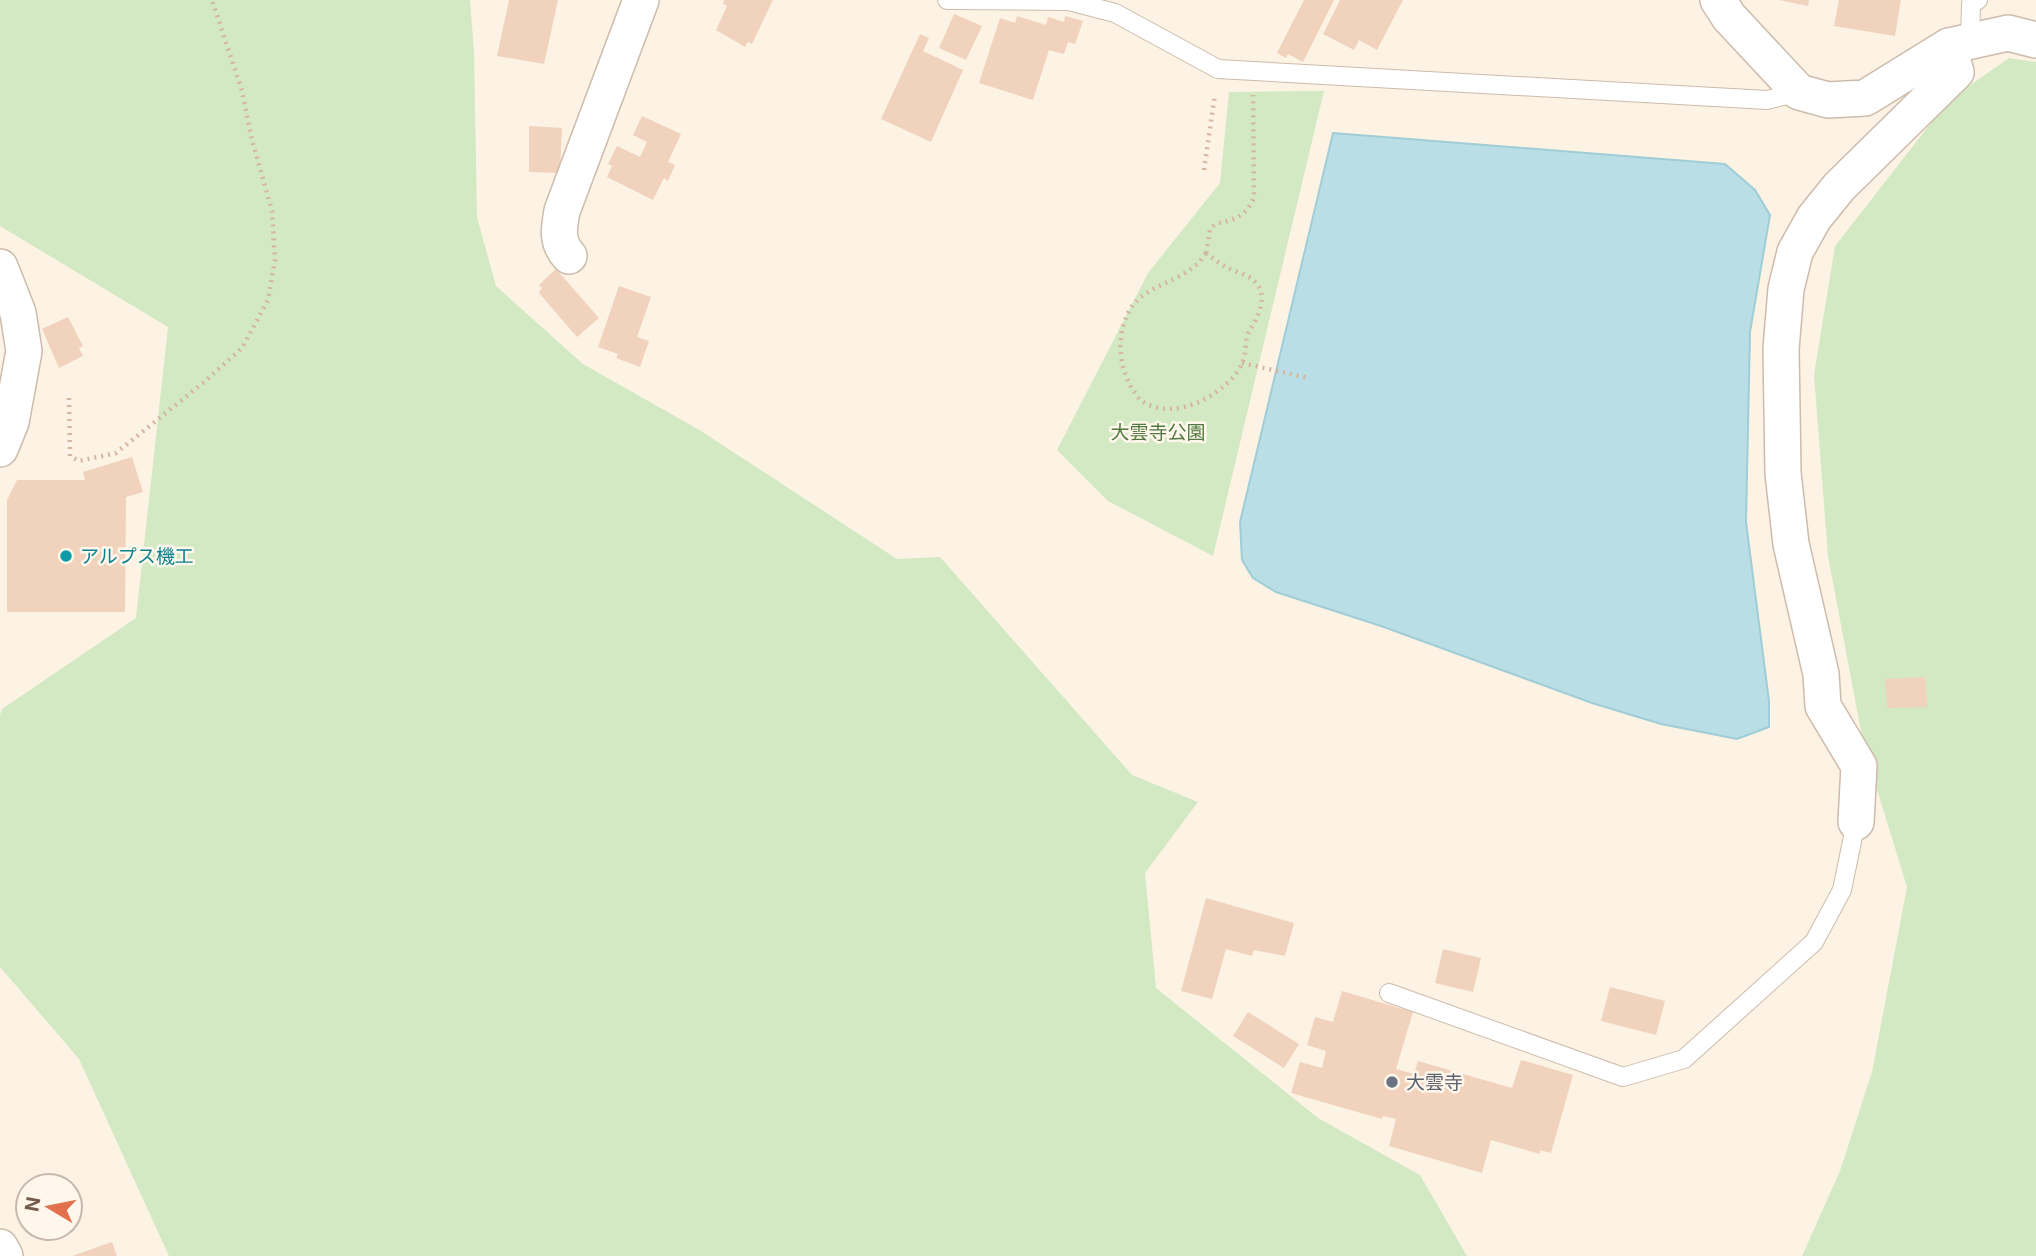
<svg xmlns="http://www.w3.org/2000/svg" width="2036" height="1256" font-family="Inter,'Noto Sans JP',sans-serif">
	<style>
		.green { fill: #d2e9c3 }
		.water { fill: #b9dee5; stroke: #a0cdd6; stroke-width: 2 }
		.building { fill: #f1d2bd }
		.lines { fill: none; stroke-linecap: round; stroke-linejoin: round }
		.service-casing { stroke: #cdbbab; stroke-width: 20 }
		.minor-casing { stroke: #cdbbab; stroke-width: 38 }
		.path { stroke: #d5b6a0; stroke-width: 4.5; stroke-dasharray: 2 5; stroke-linecap: butt }
		.service { stroke: #fff; stroke-width: 18 }
		.minor { stroke: #fff; stroke-width: 35 }
		.culture-dot { fill: #0f9aa8; stroke: #fff7eb; stroke-width: 2.5 }
		.worship-dot { fill: #6b7280; stroke: #fff7eb; stroke-width: 2.5 }
		.labels { text-anchor: middle; dominant-baseline: central; stroke-width: 5; stroke-linejoin: round; paint-order: stroke }
		.park-label { font-size: 19px; fill: #527942; stroke: #fff7eb }
		.culture-label { font-size: 19px; fill: #0d838f; stroke: #fff7eb; text-anchor: start }
		.worship-label { font-size: 19px; fill: #5b616d; stroke: #fff7eb; text-anchor: start }
	</style>
	<rect width="100%" height="100%" fill="#fcf3e5"/>
	<g class="green">
		<path d="M0,0h470l4,52 3,165 19,69 87,78 118,67 196,128 43,-2 192,218 66,27 -53,71 11,115 162,130 102,57 47,81h-1298l-90,-197 -79,-92v-252l2,-6 134,-91 32,-291 -168,-101z"/>
		<path d="M2009,58l27,4v1194h-234l38,-85 32,-99 35,-185 -43,-140 -36,-191 -14,-181 21,-129 114,-146z"/>
		<path d="M1324,91l-111,465 -105,-55 -51,-51 91,-177 72,-90 9,-91z"/>
	</g>
	<path class="water" d="M1333,133l392,31 30,26 15,25 -20,117 -4,190 23,179v26l-32,12 -76,-15 -69,-21 -211,-77 -105,-34 -23,-14 -11,-18 -2,-38z"/>
	<g class="building">
		<path d="M509,0h49l-14,64 -47,-8z"/>
		<path d="M724,0h49l-21,44 -4,-2 -3,5 -29,-17 11,-24 -4,-2z"/>
		<path d="M1304,0h30l-31,62 -15,-8 -2,4 -9,-5z"/>
		<path d="M1340,0h63l-26,50 -18,-10 -5,10 -31,-16z"/>
		<path d="M1779,0h30l-1,6z"/>
		<path d="M1839,0h62l-6,36 -61,-10z"/>
		<path d="M954,14l28,12 -16,34 -27,-12z"/>
		<path d="M1017,16l29,9 2,-8 16,5 1,-6 18,5 -8,23 -7,-2 -4,12 -15,-4 -16,50 -54,-17 21,-65 15,5z"/>
		<path d="M920,34l9,4 -6,13 40,19 -32,72 -50,-23z"/>
		<path d="M642,116l39,18 -13,28 7,3 -7,16 -4,-3 -11,22 -46,-23 5,-11 -4,-2 9,-18 23,11 7,-15 -14,-7z"/>
		<path d="M529,126l33,2 -2,45 -31,-1z"/>
		<path d="M556,269l43,49 -22,19 -38,-44 3,-5 -3,-3z"/>
		<path d="M619,286l32,11 -14,40 12,4 -9,26 -24,-9 2,-4 -20,-7z"/>
		<path d="M68,317l15,29 -4,2 4,8 -24,12 -17,-39z"/>
		<path d="M132,457l11,35 -17,5 -1,115h-118v-112l10,-20h68l-2,-8z"/>
		<path d="M1925,677l2,30 -40,1 -2,-29z"/>
		<path d="M1206,898l88,25 -9,33 -31,-6 -2,6 -26,-7 -14,50 -31,-8z"/>
		<path d="M1443,949l38,9 -8,34 -38,-9z"/>
		<path d="M1610,987l55,14 -9,34 -55,-14z"/>
		<path d="M1342,991l71,21 -17,57 18,5 4,-13 94,27 9,-28 52,15 -22,78 -11,-3v4l-49,-14 -9,33 -93,-27 7,-27 -13,-3 -1,3 -91,-26 9,-31 22,6 4,-17 -19,-6 8,-28 18,5z"/>
		<path d="M1248,1012l51,32 -15,24 -51,-32z"/>
		<path d="M112,1242l5,14h-45z"/>
	</g>
	<g class="lines">
		<defs>
			<g id="service">
				<path d="M947,0l122,1 46,12 103,56 549,31 32,-8"/>
				<path d="M1970,41l1,-37 7,-4"/>
				<path d="M1389,993l234,84 61,-18 130,-117 28,-52 14,-68"/>
			</g>
			<g id="minor">
				<path d="M1718,0l11,17 70,75 29,8 37,-2 84,-52 59,-13 28,7"/>
				<path d="M569,256c-13,-14 -10,-28 -7,-45l79,-211"/>
				<path d="M0,267l18,46 6,38 -13,71 -11,27"/>
				<path d="M1856,822l3,-56 -36,-60 -2,-32 -30,-130 -8,-71 -2,-124 5,-60 9,-37 19,-34 25,-31 117,-115 -7,-26"/>
				<path d="M0,1247l5,9"/>
			</g>
		</defs>
		<use href="#service" class="service-casing"/>
		<use href="#minor" class="minor-casing"/>
		<g class="path">
			<path d="M1204,170l11,-76"/>
			<path d="M1206,253c7,5 14,11 22,15 7,4 18,6 24,11 19,16 6,37 -3,53 -5,9 -2,21 -7,31 -2,7 -10,16 -16,21 -20,19 -56,34 -83,18 -4,-2 -7,-8 -10,-12 -14,-22 -17,-53 -5,-77 15,-31 59,-29 78,-60z"/>
			<path d="M1206,253l4,-23 5,-6c19,-4 30,-7 39,-26l-1,-103"/>
			<path d="M1242,363l66,15"/>
			<path d="M69,398l1,58 9,5 37,-8 87,-70 39,-35 26,-48 7,-40 -3,-49 -20,-71 -10,-49 -30,-91"/>
		</g>
		<use href="#service" class="service"/>
		<use href="#minor" class="minor"/>
	</g>
	<circle class="culture-dot" cx="66" cy="556" r="7"/>
	<circle class="worship-dot" cx="1392" cy="1082" r="7"/>
	<g class="labels">
		<g class="park-label">
			<text x="1158" y="432">大雲寺公園</text>
		</g>
		<g class="culture-label">
			<text x="80" y="556">アルプス機工</text>
		</g>
		<g class="worship-label">
			<text x="1406" y="1082">大雲寺</text>
		</g>
	</g>
	<g transform="translate(49 1207) rotate(280)"><circle r="33" fill="#fff7eb" stroke="#c7b8ab" stroke-width="2"/>
	<path d="M0-5L12 26L0 18L-12 26Z" fill="#e3704c"/>
	<text y="-10" font-size="19" font-weight="bold" text-anchor="middle" fill="#745a4a">N</text>
	</g>
</svg>
